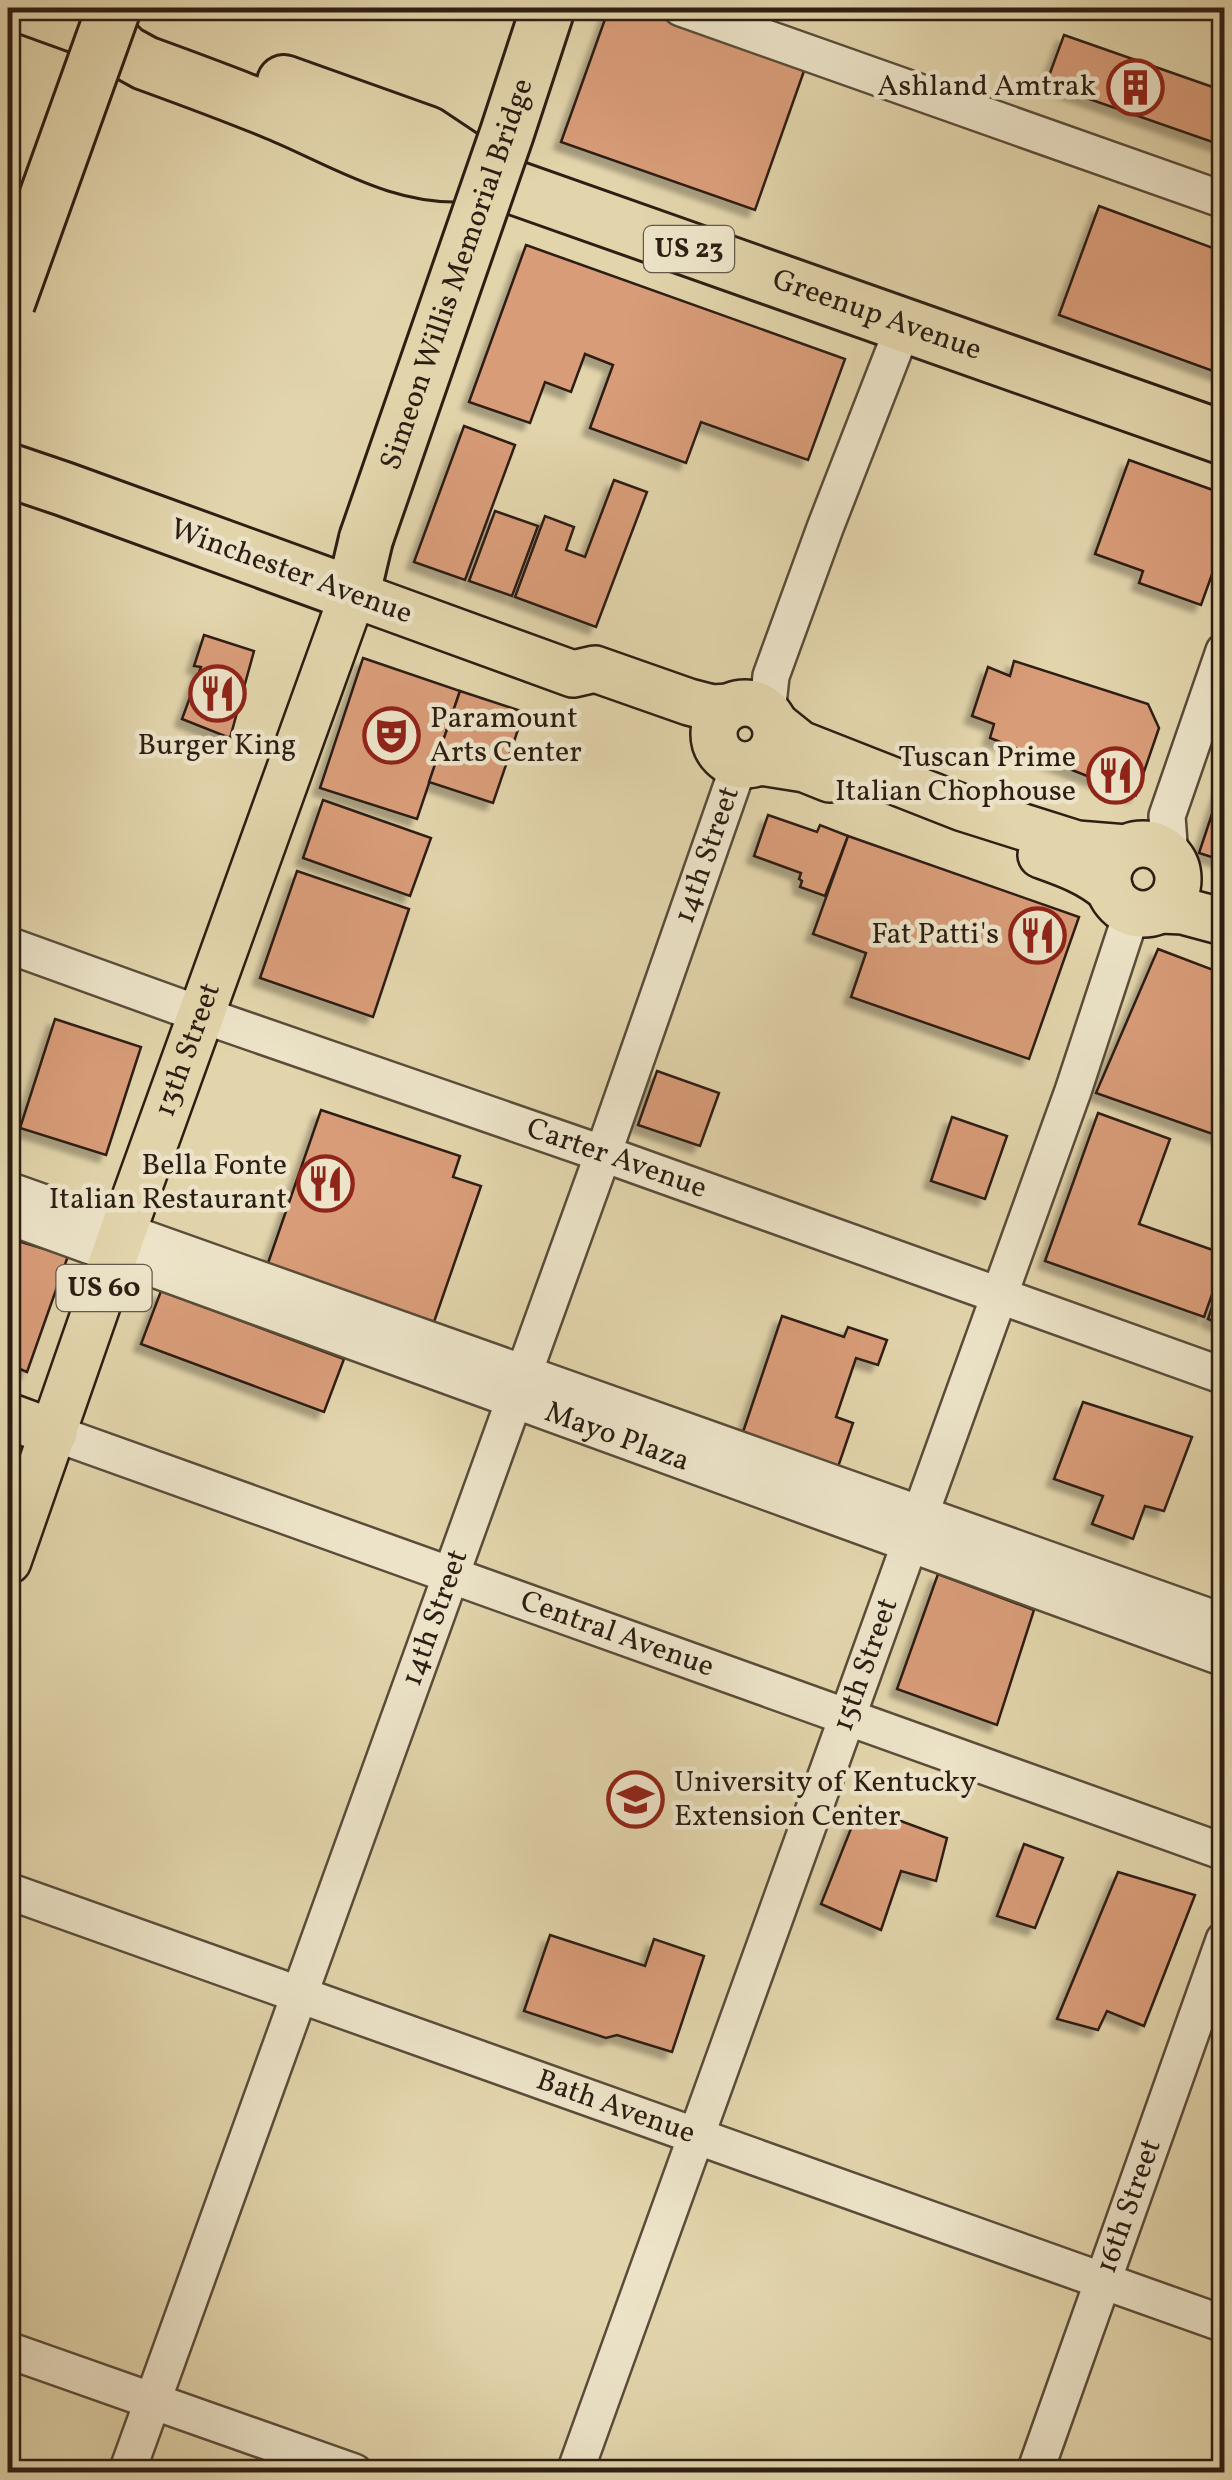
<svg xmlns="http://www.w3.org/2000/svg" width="1232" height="2480" font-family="Vollkorn,serif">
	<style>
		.building { fill: #d89c78; stroke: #2d1e13; stroke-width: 2.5; filter: url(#shadow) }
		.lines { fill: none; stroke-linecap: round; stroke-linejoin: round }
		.minor-casing { stroke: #5a4c39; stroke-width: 40 }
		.major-casing { stroke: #2d1e13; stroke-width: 50 }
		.highway-casing { stroke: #2d1e13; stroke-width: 58 }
		.minor { stroke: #ece3c8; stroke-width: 35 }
		.major { stroke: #e2d4ab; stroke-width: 45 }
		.highway { stroke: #e2d4ab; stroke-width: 52 }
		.highway-bridge-casing { stroke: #2d1e13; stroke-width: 58; stroke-linecap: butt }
		.highway-bridge { stroke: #e2d4ab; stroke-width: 52 }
		.labels { text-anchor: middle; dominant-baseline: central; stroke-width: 9; stroke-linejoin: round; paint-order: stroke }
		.shield { fill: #ece3c8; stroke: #665949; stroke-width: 2.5 }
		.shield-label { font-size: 28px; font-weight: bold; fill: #2d1e13 }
		.poi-label { font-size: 30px; fill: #2d1e13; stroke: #ece3c8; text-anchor: end }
		.street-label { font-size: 30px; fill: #2d1e13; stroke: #ece3c8 }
	</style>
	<defs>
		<filter id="shadow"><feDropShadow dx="-7" dy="7" stdDeviation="2.5" flood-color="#0004"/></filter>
	</defs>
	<rect width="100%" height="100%" fill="#e2d4ab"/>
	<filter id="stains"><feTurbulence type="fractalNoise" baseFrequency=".002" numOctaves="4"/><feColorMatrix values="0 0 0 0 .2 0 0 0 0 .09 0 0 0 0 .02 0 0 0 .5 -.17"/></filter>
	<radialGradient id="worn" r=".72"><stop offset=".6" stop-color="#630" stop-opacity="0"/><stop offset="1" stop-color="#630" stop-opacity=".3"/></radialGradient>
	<g class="building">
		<path d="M609,8h67l134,46 -55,156 -194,-68z"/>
		<path d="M1064,35l160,56v55l-178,-62z"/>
		<path d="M1099,206l125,46v123l-165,-60z"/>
		<path d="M526,245l319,114 -37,101 -107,-38 -15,41 -96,-35 23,-63 -28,-11 -14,38 -26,-10 -15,41 -61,-21z"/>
		<path d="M464,426l51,19 -50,135 -51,-18z"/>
		<path d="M1129,460l95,34v47l-23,64 -62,-22 4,-12 -48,-17z"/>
		<path d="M614,480l33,12 -51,135 -81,-30 30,-81 29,11 -8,23 19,7z"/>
		<path d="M495,511l43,15 -26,70 -43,-15z"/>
		<path d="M204,635l50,16 -24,87 -48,-19 19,-52 -7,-1z"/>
		<path d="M363,658l97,33 -43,128 -97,-31z"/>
		<path d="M1014,661l134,43 11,24 -23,67 -146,-57 4,-14 -22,-8 16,-49 22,9z"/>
		<path d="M460,691l64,21 -31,91 -64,-21z"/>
		<path d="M1224,778v83l-25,-8z"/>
		<path d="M323,800l108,38 -21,58 -107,-38z"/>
		<path d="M768,815l49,17 3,-7 28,11 -23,60 -25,-9 2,-6 -3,-2 2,-6 -47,-17z"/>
		<path d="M848,836l231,81 -50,142 -178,-62 15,-44 -53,-19z"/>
		<path d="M297,871l112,38 -36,108 -113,-39z"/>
		<path d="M1158,949l66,25v164l-128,-45z"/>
		<path d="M55,1019l86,28 -35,108 -86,-27z"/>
		<path d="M657,1071l62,22 -19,53 -62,-21z"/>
		<path d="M321,1110l139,46 -7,21 28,9 -47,136 -167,-56z"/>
		<path d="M1098,1113l72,26 -31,85 85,30v7l-20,56 -159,-56z"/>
		<path d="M952,1117l55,19 -22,63 -54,-18z"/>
		<path d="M8,1238l60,18 -41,116 -19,-8z"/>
		<path d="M1224,1270v56l-16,-7z"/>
		<path d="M161,1291l183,68 -20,53 -183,-68z"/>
		<path d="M782,1316l62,21 4,-10 39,13 -9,25 -22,-7 -20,59 17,6 -15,44 -96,-32z"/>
		<path d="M1083,1402l109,35 -28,74 -19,-5 -12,33 -41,-15 11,-28 -49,-17z"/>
		<path d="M938,1574l96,36 -37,115 -100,-36z"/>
		<path d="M860,1806l87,32 -11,43 -35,-10 -20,59 -60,-26z"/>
		<path d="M1024,1844l39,14 -28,70 -38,-12z"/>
		<path d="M1118,1872l77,23 -51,131 -37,-15 -9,19 -41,-11z"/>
		<path d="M550,1935l95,31 9,-27 50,17 -32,96 -55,-17 -11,3 -82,-27z"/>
	</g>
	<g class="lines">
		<defs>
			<g id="minor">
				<path d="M681,8l543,192"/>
				<path d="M767,713l4,-37 12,-33 42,-115 79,-203"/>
				<path d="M1170,857l-3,-41 57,-165"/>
				<path id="s1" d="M8,945l194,70 419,145 603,216"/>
				<path d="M8,1190l1216,432"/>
				<path id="s2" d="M8,1216l1216,442"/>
				<path id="s3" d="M54,1433l1170,419"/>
				<path id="s4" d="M8,1891l1216,433"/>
				<path d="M8,2350l346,122"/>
				<path id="s5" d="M127,2472l476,-1318 136,-389"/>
				<path id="s6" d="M575,2472l498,-1381 59,-179"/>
				<path id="s7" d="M1035,2472l189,-532"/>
			</g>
			<g id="major">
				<circle cx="745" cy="734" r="31"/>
				<path d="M775,724l25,20 163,64 114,36 49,4"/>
				<path d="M760,762l45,7 25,10"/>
				<circle cx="1143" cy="879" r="35"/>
				<path d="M1041,855c25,9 48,17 69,35"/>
				<path d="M1161,910l22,1 41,11"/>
				<path d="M8,1416l46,17"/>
				<path id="s8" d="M8,1561l115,-330 230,-637 220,80 22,-5 94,33 23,6 18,-1"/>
			</g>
			<g id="highway">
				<path id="s9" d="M28,8l83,30 14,14 20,11c44,16 88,32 131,50 62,25 129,70 197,60l751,265"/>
				<path d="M284,82l143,51 33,22 13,18"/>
				<path d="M8,470l56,19 289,105 13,-55"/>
			</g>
		</defs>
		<use href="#minor" class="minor-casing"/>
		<use href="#major" class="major-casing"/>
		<use href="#highway" class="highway-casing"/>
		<use href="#minor" class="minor"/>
		<use href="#major" class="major"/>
		<use href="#highway" class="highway"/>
		<defs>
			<g id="highway-bridge">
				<path d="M8,303l106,-295"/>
				<path id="s10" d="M366,539l141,-406 41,-125"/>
			</g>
		</defs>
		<use href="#highway-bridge" class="highway-bridge-casing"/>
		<use href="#highway-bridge" class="highway-bridge"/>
	</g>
	<defs>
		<symbol id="building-ring" viewBox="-11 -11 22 22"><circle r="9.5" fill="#ece3c8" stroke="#8f2418" stroke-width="1.5"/><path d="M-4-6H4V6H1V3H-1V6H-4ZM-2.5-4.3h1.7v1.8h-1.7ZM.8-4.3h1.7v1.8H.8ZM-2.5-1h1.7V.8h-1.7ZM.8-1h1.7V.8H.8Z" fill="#8f2418"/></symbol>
		<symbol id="restaurant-ring" viewBox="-11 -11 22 22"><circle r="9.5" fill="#ece3c8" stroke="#8f2418" stroke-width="1.5"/><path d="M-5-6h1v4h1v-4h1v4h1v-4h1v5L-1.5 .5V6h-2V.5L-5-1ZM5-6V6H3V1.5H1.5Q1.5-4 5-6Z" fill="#8f2418"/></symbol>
		<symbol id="theatre-ring" viewBox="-11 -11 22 22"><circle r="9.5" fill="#ece3c8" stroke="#8f2418" stroke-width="1.5"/><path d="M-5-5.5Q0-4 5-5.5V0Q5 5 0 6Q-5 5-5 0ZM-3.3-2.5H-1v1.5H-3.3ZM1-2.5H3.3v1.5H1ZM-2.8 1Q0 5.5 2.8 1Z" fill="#8f2418"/></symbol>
		<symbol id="school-ring" viewBox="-11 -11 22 22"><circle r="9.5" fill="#ece3c8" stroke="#8f2418" stroke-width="1.5"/><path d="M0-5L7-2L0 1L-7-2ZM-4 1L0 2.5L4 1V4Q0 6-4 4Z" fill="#8f2418"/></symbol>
	</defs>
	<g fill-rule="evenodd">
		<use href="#building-ring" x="1104" y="56" width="63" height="63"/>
		<use href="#restaurant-ring" x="186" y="662" width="63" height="63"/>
		<use href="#theatre-ring" x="360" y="704" width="63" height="63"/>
		<use href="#restaurant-ring" x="1084" y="744" width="63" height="63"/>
		<use href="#restaurant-ring" x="1006" y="904" width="63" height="63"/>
		<use href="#restaurant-ring" x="294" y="1152" width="63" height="63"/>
		<use href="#school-ring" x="604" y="1768" width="63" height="63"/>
	</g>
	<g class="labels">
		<g class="shield">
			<rect x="644" y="226" width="90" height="46" rx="8"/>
			<rect x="56.5" y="1265" width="95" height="46" rx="8"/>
		</g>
		<g class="shield-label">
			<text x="689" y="249">US 23</text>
			<text x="104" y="1288">US 60</text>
		</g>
		<g class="poi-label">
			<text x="1096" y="87">Ashland Amtrak</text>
			<text x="430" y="719" text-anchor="start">Paramount<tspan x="430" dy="34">Arts Center</tspan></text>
			<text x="217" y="746" text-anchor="middle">Burger King</text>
			<text x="1076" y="758">Tuscan Prime<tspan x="1076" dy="34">Italian Chophouse</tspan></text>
			<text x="999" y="935">Fat Patti's</text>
			<text x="287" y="1166">Bella Fonte<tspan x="287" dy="34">Italian Restaurant</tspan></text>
			<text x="674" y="1783" text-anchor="start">University of Kentucky<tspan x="674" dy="34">Extension Center</tspan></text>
		</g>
		<g class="street-label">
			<text stroke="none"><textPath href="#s10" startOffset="280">Simeon Willis Memorial Bridge</textPath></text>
			<text stroke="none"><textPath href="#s9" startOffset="908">Greenup Avenue</textPath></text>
			<text transform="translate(291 572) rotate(20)">Winchester Avenue</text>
			<text stroke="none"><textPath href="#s5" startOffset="1718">14th Street</textPath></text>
			<text stroke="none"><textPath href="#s8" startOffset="542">13th Street</textPath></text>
			<text stroke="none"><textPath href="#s1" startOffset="645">Carter Avenue</textPath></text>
			<text stroke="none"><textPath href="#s2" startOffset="648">Mayo Plaza</textPath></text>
			<text stroke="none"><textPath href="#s5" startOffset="908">14th Street</textPath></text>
			<text stroke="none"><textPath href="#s3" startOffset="598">Central Avenue</textPath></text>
			<text stroke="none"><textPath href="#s6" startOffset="858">15th Street</textPath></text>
			<text stroke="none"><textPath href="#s4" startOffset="645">Bath Avenue</textPath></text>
			<text stroke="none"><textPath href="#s7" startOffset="282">16th Street</textPath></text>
		</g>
	</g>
	<rect width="1232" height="2480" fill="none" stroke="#e2d4ab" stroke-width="40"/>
	<rect x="10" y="10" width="1212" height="2460" fill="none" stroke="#2d1e13" stroke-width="5"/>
	<rect x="20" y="20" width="1192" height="2440" fill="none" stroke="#2d1e13" stroke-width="2.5"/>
	<rect width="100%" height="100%" filter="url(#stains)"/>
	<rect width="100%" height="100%" fill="url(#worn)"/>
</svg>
